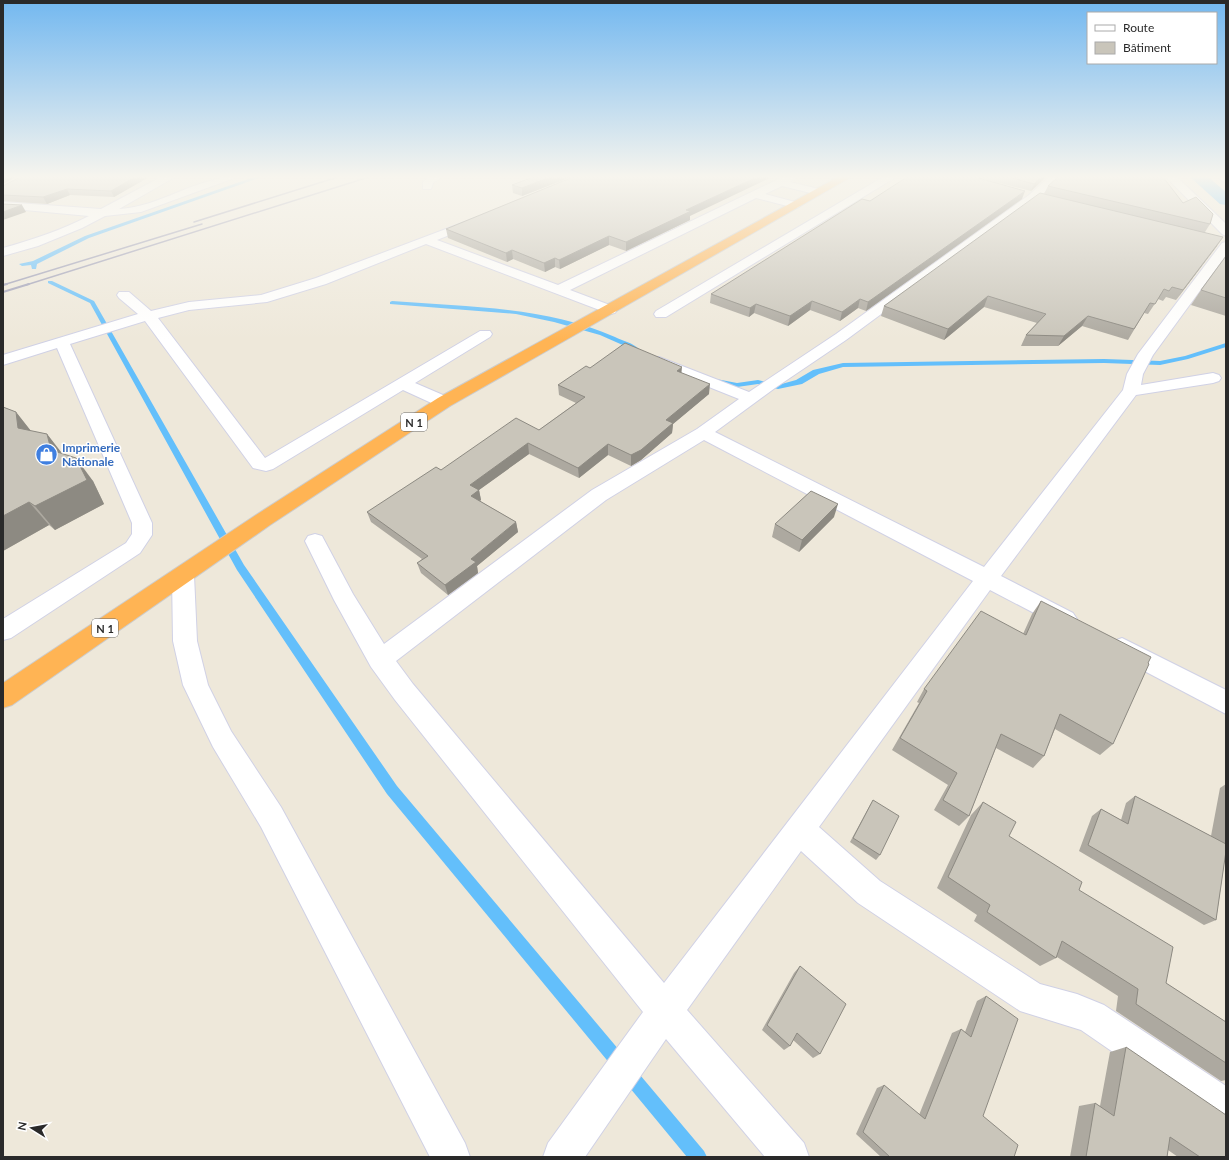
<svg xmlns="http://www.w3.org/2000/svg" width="1229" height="1160" font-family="Lato,sans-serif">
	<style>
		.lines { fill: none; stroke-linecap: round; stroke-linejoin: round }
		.stream { fill: #63bffb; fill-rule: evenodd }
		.canal { fill: #63bffb; fill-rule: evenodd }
		.minor-casing { stroke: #d0d1e5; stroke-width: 2 }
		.highway-casing { stroke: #ccc; stroke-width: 2 }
		.minor { fill: #fff; fill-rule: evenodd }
		.highway { fill: #ffb454; fill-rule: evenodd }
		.rail-far1 { stroke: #9d9db6; stroke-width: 1.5 }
		.rail { stroke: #9d9db6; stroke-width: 2 }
		.wall { fill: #ada9a0 }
		.shaded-wall { fill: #8d8a82 }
		.building { fill: #c9c5ba; stroke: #8d8a82 }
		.labels { text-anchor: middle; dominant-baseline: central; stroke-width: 3; stroke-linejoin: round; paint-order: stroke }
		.shield { fill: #fff; stroke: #6a6a6a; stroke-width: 1 }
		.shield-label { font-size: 11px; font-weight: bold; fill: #2a2a2a }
		.shop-label { font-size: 12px; font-weight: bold; fill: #366cbe; stroke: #fff; text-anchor: start }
	</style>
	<rect width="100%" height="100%" fill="#eee8da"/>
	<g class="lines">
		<g class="stream">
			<path d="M254,177h8l-173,61 -52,26 -1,5h-4l-1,-4 -9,1 -3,-2 14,-3 52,-25z"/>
			<path d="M48,281h4l42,20 150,264 153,221 307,365 3,6h-20l-300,-363 -150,-224 -147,-267 -42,-20z"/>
			<path d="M392,301c75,6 153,5 223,36 8,4 18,6 24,12l-5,1 -34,-15 -46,-13 -38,-8 -126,-10v-2z"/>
			<path d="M1226,343v4l-38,12 -28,6 -56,-2 -261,4 -24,7 -17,10 -24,5 -20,-5 -21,3 -26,-5 -4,-2 4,-2 26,5 21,-3 20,5 18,-5 17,-10 30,-7 261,-4 56,2 25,-5z"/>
		</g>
		<path class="canal" d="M1190,177h18l18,15v13l-6,-1z"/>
		<defs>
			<g id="minor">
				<path d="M161,177h14l-56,32c41,-2 77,-32 118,-32l-96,35 -36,4 -23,12 -44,18 -35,10v-8c29,-8 59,-18 86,-32l-86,-8v-6l98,7z"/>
				<path d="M429,177h13l-9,6 -2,6h-8v-7z"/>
				<path d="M783,177h14l-7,5 33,8 1,2 -5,3 -37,-9 -17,8 34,9 1,2 -1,2 -4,1 -39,-10 -186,92 45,17 2,3 -2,3 -5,1 -184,-70 -100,40 -59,18 -78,8 -31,8 107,140 215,-127h10l2,3 -2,3 -75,46 35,15 2,4 -2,4 -6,1 -6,-1 -35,-16 -130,79 -7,2 -13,-3 -108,-147 -75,23 82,179v12l-12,18 -129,85 -8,2v-21l123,-76 6,-9v-11l-75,-175 -54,17v-10l135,-41 -19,-16 -2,-3 2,-3h10l22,19 38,-9 72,-7 55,-17 159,-60 4,1 2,2 -2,2 -42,17 121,45z"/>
				<path d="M883,177h13l-230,140h-10l-2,-3 2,-3z"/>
				<path d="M1049,177h12l-24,22 -191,141 -71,48 -60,44 269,135 139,-177 4,-16 11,-20 84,-111 4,-1v13l-73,100 -10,19 -2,11 72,-12 6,2 2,3 -2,3 -6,2 -77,12 -135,181 72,37 4,6 -4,6 -8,3 -8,-3 -67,-35 -171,237 61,54 160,103 37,10 27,11 122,81v41l-13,-6 -132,-91 -61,-19 -162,-108 -57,-52 -114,159 117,133 5,14h-44l-99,-118 -81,118h-42l5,-14 95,-131 -248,-312 -24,-33 -37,-67 -29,-59 3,-5 7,-2 7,2 31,58 31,50 208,-154 105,-61 42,-30 -90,-36 -3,-3 3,-3h10l90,35 87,-58 193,-139zM704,440l269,141 -309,402 -251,-299 -17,-23 210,-161z"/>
				<path d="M1166,177h11l46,44 3,3v12l-4,-2z"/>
				<path d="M1217,177h9v6z"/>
				<path d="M183,567l8,2 3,6 3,66 11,44 23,46 50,76 184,336 5,14h-40l-169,-330 -48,-80 -30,-62 -10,-44 -1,-66 3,-6z"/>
				<path d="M1122,638l104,52v24l-112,-59 -4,-7 4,-7z"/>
			</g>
			<path id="highway" d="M838,177h13l-401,229 -180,119 -258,180 -9,3v-25l253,-168 182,-117z"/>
		</defs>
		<use href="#minor" class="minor-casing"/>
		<use href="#highway" class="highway-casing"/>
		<use href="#minor" class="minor"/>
		<use href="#highway" class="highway"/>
		<g class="rail-far1">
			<path d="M194,222l144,-45"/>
			<path d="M3,285l199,-61"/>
			<path d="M26,285l343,-108"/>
		</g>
		<g class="rail">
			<path d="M3,285l4,-1"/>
			<path d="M3,292l26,-8"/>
		</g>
	</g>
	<g class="wall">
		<path d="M149,177l-35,20 -44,-2 -23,9 -44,-3v-15z"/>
		<path d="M533,177h38l-49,19 -9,-3 -1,-8z"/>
		<path d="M976,177h70l-15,14z"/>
		<path d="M1048,186l135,17 27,21 -5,8 12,14 -41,54 -10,-3 -3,4 -5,-2 -10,15 -4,-1 -16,27 -46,-14 -24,20h-37l5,-11 11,-12 -53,-16 -40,33 -63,-24 3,-10 160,-112z"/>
		<path d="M1022,199l-156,112 -8,-3 -18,13 -30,-11 -22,16 -34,-13 -5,4 -39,-14 1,-9 159,-93z"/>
		<path d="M690,216v4l-64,31 -17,-6 -49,24 -5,-2 -10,5 -32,-13 -6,3 -59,-24 -2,-9z"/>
		<path d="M1226,256v60l-35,-11 10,-15z"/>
		<path d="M590,368l92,5 27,21 -36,30 -1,9 -31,27 -10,6 -23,-11 -29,23 -50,-24 -50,36 2,10 -1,1 36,21 2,10 -41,34 1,7 -30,22 -27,-22 -4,-10 5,-4 -51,-37 -4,-10 74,-42 98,-40 37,-27 -17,-8 -1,-10z"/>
		<path d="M3,407l13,5 15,19 16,3 14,19 32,28 11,23 -49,26 -6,-5 -46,26z"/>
		<path d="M834,517l-35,35 -27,-15 3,-13z"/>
		<path d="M1041,601l72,143 -13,11 -45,-26 -11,27 -11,12 -37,-20 -27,68 -10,10 -25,-16 14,-25 -56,-35 27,-47 -2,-1 7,-13 99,-55 9,-20z"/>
		<path d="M1226,784v67l-10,69 -12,5 -125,-74 13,-35 9,-7 20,11 5,-17 9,-7 76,40 9,-48z"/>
		<path d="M873,800l7,55 -4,5 -26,-18 20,-37z"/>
		<path d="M983,802l26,34 70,54 87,93 60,39v58l-5,1 -105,-70 2,-15 -61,-39 -1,1 -16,8 -66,-45 3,-6 -40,-27 34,-73z"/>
		<path d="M800,966l20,88 -7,4 -20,-18 -3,6 -6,4 -22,-20 32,-57z"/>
		<path d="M986,996l-3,120 31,41h-133l-25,-23 21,-46 7,-3 35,30 33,-82 9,-4 4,3 12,-31z"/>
		<path d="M1126,1047l100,110h-48l-10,-7 -1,7h-97l9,-51 16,-3 5,3 10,-54z"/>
	</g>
	<g class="shaded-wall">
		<path d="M3,177h13l-13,7z"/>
		<path d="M135,177h14l-35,20 -3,-6z"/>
		<path d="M550,177h21l-49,19v-8z"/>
		<path d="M757,177h15l-82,39v4l-64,31v-9l60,-32z"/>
		<path d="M1041,177h5l-15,14 3,-7z"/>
		<path d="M67,189l3,6 -23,9 -4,-7z"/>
		<path d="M1025,191l-3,8 -156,112 2,-9z"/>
		<path d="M22,205l4,7 -23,8v-8z"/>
		<path d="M609,236v9l-49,24 -1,-9z"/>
		<path d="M1223,237l-6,9 -41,54 7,-10z"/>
		<path d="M512,250l1,9 -6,3 -1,-9z"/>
		<path d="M555,258v9l-10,5 -1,-9z"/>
		<path d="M988,296l-4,11 -40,33 4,-11z"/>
		<path d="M860,299l-2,9 -18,13 2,-9z"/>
		<path d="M812,301l-2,9 -22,16 2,-10z"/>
		<path d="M756,304l-2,9 -5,4 1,-9z"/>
		<path d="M1088,316l-6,10 -24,20 6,-10z"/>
		<path d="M682,367l-1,10 -4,-6z"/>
		<path d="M710,384l-1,10 -36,30 -1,9 -31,27 -10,6v-11l35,-35z"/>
		<path d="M16,412l18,23 -16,-7z"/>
		<path d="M47,434l18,23 -14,-7z"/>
		<path d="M528,443l1,11 -50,36 2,10 -8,6 -2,-10 -1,-11z"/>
		<path d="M608,444v11l-29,23 -1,-10z"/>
		<path d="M76,458l17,23 11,23 -49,26 -20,-24z"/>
		<path d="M29,502l20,23 -46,26v-35z"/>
		<path d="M838,504l-4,13 -35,35 3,-12z"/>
		<path d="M516,522l2,10 -41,34 1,7 -30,22 -3,-10 26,-26z"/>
	</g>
	<g class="building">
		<path d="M20,177h115l-24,14 -44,-2 -24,8 -40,-2v-9z"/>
		<path d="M533,177h17l-28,11 -10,-3z"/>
		<path d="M573,177h184l-71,33 5,1 -65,31 -17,-6 -50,24 -4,-2 -11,5 -32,-13 -6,3 -60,-24z"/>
		<path d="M907,177h68l50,14 -157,111 -8,-3 -18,13 -30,-11 -22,15 -34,-12 -6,4 -39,-14 151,-95 8,2z"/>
		<path d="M1009,177h32l-7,7z"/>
		<path d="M1058,177h105l20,26 13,-6 17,17 -3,10 -162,-38z"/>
		<path d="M1040,193l183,44 -40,53 -11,-3 -3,4 -5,-2 -9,15 -5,-1 -16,26 -46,-13 -24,20 -38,-1 20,-21 -58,-18 -40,33 -64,-23z"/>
		<path d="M3,204l19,1 -19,7z"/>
		<path d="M1226,256v42l-25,-8z"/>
		<path d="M625,343l57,24 -5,4 33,13 -44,36 7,3 -32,27 -10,5 -23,-11 -30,24 -50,-25 -58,42 9,5 -8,6 45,26 -45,37 5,3 -31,23 -28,-22 11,-7 -61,-44 69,-45 5,3 75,-52 23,12 46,-33 -27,-12 28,-19 4,2z"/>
		<path d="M3,407l13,5 2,16 29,6 4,16 25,8 11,22 -52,26 -6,-4 -26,14z"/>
		<path d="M811,491l27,13 -36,36 -27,-16z"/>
		<path d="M1041,601l110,56 -3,6 1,1 -36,80 -53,-30 -16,42 -43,-22 -32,82 -26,-16 14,-27 -57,-35 27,-47 -3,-2 57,-78 45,24z"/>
		<path d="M1135,796l91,48v7l-10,69 -128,-75 13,-36 27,15z"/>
		<path d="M873,800l26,16 -19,39 -27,-17z"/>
		<path d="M983,802l33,20 -7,14 73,46 -3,8 94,57 -7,36 60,39v41l-90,-59 2,-15 -76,-48 -6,17 -69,-46 3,-7 -42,-28z"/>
		<path d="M800,966l46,38 -26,50 -23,-21 -7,13 -23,-21z"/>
		<path d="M986,996l32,23 -35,97 35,29 -4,12h-124l-27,-25 21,-47 41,34 36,-90 10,8z"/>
		<path d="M1126,1047l100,68v42h-26l-30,-20 -3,20h-81l9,-54 19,13z"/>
	</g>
	<linearGradient id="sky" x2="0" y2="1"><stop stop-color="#73b8f0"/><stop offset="0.52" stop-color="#f7f5ee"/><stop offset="1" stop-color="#f7f5ee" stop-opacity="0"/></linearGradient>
	<rect width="1229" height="340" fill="url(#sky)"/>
	<defs>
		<symbol id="shop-disc" viewBox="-11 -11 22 22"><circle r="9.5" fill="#3f7fe0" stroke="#fff"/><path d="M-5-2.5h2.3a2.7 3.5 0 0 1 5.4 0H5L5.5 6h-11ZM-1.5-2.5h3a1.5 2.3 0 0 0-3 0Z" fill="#fff"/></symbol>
	</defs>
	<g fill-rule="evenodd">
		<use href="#shop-disc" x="34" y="442" width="25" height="25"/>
	</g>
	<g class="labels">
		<g class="shield">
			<rect x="401" y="413" width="26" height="18" rx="3"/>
			<rect x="92" y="619" width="26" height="18" rx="3"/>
		</g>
		<g class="shield-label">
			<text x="414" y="422">N 1</text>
			<text x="105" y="628">N 1</text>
		</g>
		<g class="shop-label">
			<text x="62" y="447">Imprimerie<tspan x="62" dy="14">Nationale</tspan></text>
		</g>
	</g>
	<rect width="1229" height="1160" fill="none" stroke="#2a2a2a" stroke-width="8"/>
	<rect x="1087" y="12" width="130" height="52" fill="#ffffff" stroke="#aaaaaa"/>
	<rect x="1095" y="25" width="20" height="6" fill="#ffffff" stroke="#aaaaaa"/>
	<text x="1123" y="32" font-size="12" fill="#2a2a2a">Route</text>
	<rect x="1095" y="42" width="20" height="12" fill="#c9c5ba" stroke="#aaaaaa"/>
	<text x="1123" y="52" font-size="12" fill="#2a2a2a">Bâtiment</text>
	<g transform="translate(32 1128) rotate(281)" stroke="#ffffff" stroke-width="3" paint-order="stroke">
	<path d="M0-3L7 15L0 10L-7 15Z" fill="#2a2a2a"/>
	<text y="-6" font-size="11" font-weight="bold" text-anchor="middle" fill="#2a2a2a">N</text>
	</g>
</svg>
